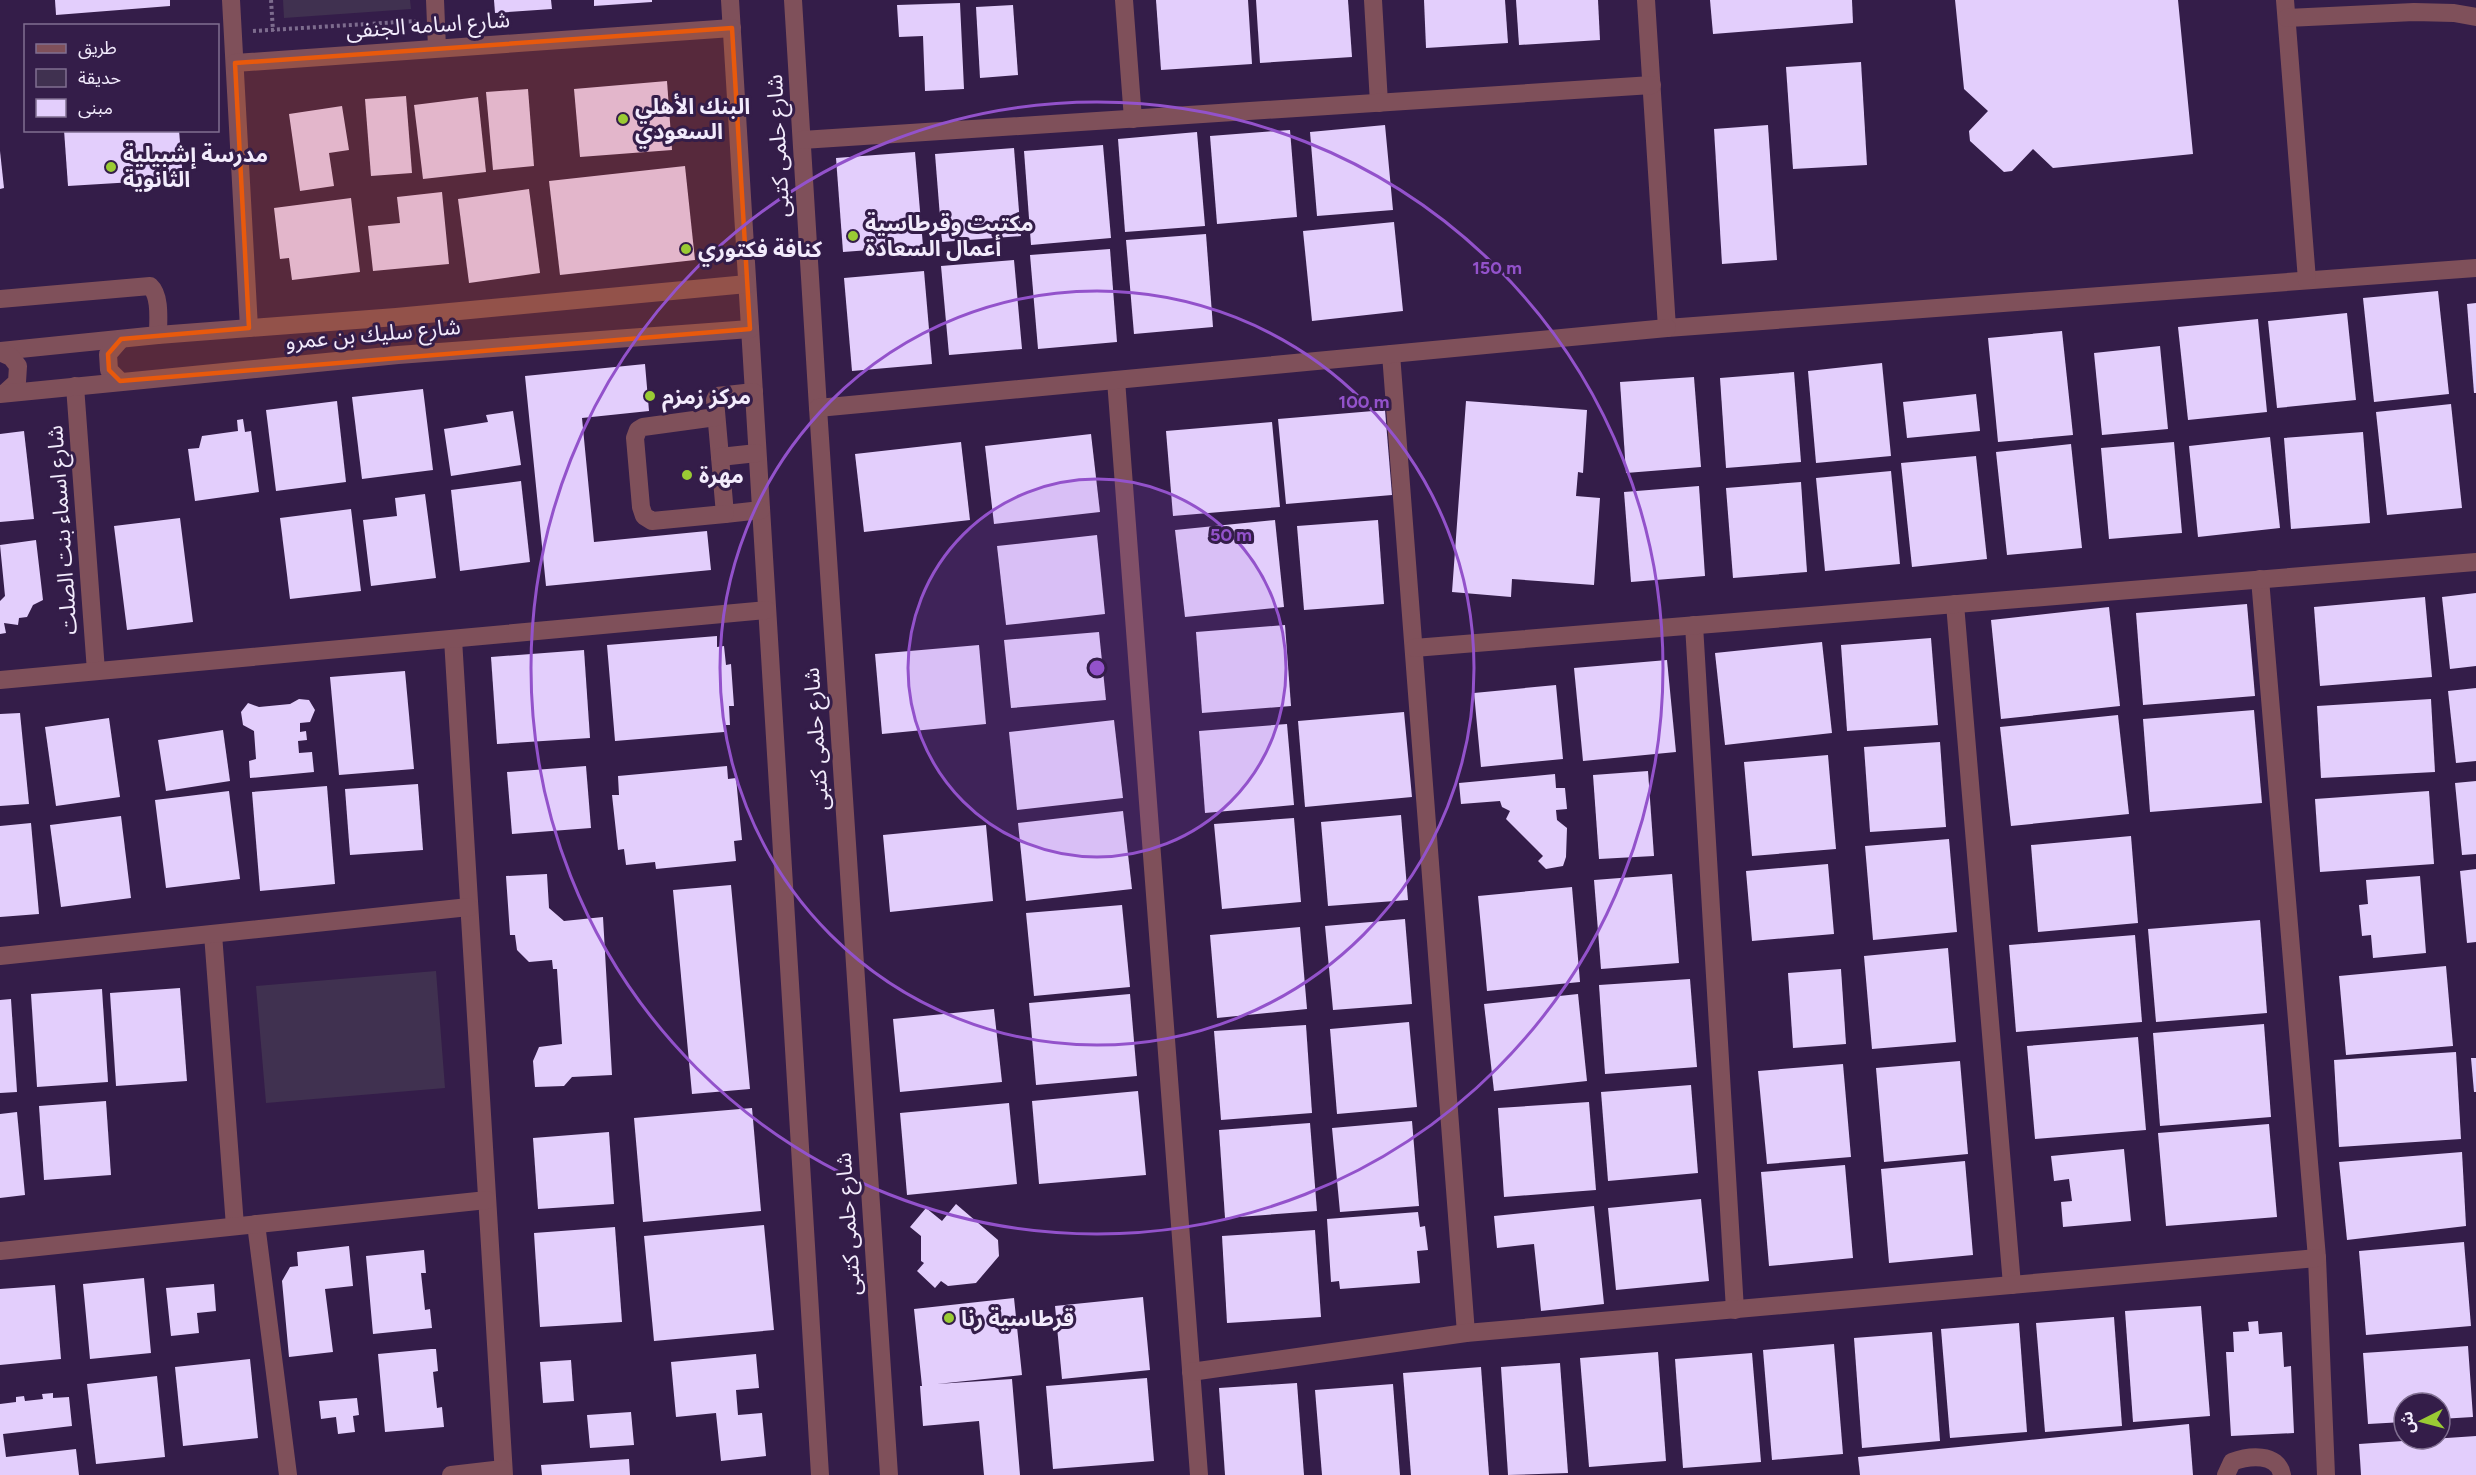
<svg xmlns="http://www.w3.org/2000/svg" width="2476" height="1475" font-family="Figtree,'Noto Sans Arabic',sans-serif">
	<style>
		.green { fill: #403150 }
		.building { fill: #e3cefc }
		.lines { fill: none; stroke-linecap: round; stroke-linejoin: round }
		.path { stroke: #7d6c8e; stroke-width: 4; stroke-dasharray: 3 3; stroke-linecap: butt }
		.minor { stroke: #7f505a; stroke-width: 18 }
		.marked { fill: #e8590c; fill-opacity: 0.2; stroke: #e8590c; stroke-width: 4.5; stroke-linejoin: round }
		.ring { fill: none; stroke: #9352cb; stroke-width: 3 }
		.poi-dot { fill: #9acb34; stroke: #341d49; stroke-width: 2 }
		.labels { text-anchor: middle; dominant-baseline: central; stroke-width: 6; stroke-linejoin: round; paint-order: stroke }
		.street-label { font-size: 22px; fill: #f2ebfc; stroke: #341d49 }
		.poi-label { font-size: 22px; font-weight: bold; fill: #f2ebfc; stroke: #341d49; text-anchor: start }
		.centre { fill: #9352cb; stroke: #341d49; stroke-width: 3 }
		.ring-label { font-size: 18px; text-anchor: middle; font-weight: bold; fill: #9352cb; stroke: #341d49; stroke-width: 6; stroke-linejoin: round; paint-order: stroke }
	</style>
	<rect width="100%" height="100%" fill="#341d49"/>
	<g class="green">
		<path d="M283,0h127l1,9 -127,9z"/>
		<path d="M436,971l9,117 -179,15 -10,-117z"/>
	</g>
	<g class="building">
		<path d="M55,0h115v6l-114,9z"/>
		<path d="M494,0h57l1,9 -57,4z"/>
		<path d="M594,0h58v2l-58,4z"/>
		<path d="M1156,0h92l4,64 -91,6z"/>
		<path d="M1256,0h92l4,57 -92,6z"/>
		<path d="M1424,0h81l3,43 -82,5z"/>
		<path d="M1516,0h82l2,40 -81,5z"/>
		<path d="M1710,0h142l1,23 -140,11z"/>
		<path d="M1955,0h223l15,154 -140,14 -20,-19 -21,22 -8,1 -34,-31 -1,-10 19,-20 -24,-22z"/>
		<path d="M960,3l4,86 -39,2 -2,-55 -24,1 -2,-32z"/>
		<path d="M1013,5l5,70 -38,3 -4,-71z"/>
		<path d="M1861,62l6,103 -74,4 -7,-102z"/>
		<path d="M667,81l5,69 -92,7 -6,-68z"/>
		<path d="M528,89l6,77 -41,4 -7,-78z"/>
		<path d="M406,96l6,77 -41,3 -6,-77z"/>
		<path d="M478,97l8,75 -63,7 -9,-74z"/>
		<path d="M342,106l7,44 -20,3 5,33 -34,5 -11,-77z"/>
		<path d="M1385,125l8,85 -76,6 -7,-84z"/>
		<path d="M1768,125l9,135 -55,4 -8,-135z"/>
		<path d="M64,130h115l4,49 -115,7z"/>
		<path d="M1290,130l7,87 -80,7 -7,-88z"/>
		<path d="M1197,132l8,94 -80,6 -7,-93z"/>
		<path d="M1103,145l8,93 -80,7 -7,-94z"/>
		<path d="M1014,148l7,88 -79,6 -7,-88z"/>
		<path d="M0,151l4,37 -4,1z"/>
		<path d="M915,152l8,94 -80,6 -7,-94z"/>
		<path d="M685,166l10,94 -135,15 -11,-94z"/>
		<path d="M529,189l11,84 -71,10 -11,-84z"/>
		<path d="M442,192l7,72 -76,7 -5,-45 32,-3 -3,-26z"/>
		<path d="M351,198l9,74 -68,8 -3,-22 -9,1 -6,-51z"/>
		<path d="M1394,222l9,89 -91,10 -9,-90z"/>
		<path d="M1206,234l7,93 -79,7 -8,-94z"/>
		<path d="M1110,249l7,93 -79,7 -8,-94z"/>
		<path d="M1014,260l8,89 -73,6 -8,-89z"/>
		<path d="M924,271l8,93 -80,7 -8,-93z"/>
		<path d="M2438,291l11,103 -75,8 -11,-104z"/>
		<path d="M2476,303v90h-2l-7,-89z"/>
		<path d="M2347,313l9,87 -79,8 -9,-87z"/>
		<path d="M2258,319l9,93 -79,8 -10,-93z"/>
		<path d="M2062,331l11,104 -75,7 -10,-104z"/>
		<path d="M2160,346l8,83 -66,6 -8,-82z"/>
		<path d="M1882,363l9,93 -75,7 -8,-92z"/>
		<path d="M645,364l4,47 -67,7 12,124 113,-11 4,39 -165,16 -21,-210z"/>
		<path d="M1794,372l7,90 -75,6 -6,-90z"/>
		<path d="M1694,377l7,90 -75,6 -6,-91z"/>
		<path d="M423,389l10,81 -71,9 -10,-82z"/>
		<path d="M1976,394l4,37 -73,7 -4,-36z"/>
		<path d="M337,401l9,81 -70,9 -10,-81z"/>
		<path d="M1466,401l121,9 -4,63 -5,-1 -2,24 24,2 -6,87 -82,-6 -1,18 -59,-5z"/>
		<path d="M2451,404l11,104 -75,7 -11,-103z"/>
		<path d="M1385,410l7,85 -106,9 -8,-85z"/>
		<path d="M513,411l8,54 -70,11 -7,-47 44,-7 -2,-7z"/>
		<path d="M243,419l2,13 6,-1 8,61 -64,9 -7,-52 11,-1 3,-12 36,-5 -1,-11z"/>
		<path d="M1272,422l8,85 -107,9 -7,-85z"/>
		<path d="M24,431l10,88 -34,3v-88z"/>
		<path d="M2363,432l7,91 -79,6 -7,-91z"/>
		<path d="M1091,434l9,78 -106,12 -9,-78z"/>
		<path d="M2270,437l10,91 -82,9 -9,-91z"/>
		<path d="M961,442l9,78 -106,12 -9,-78z"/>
		<path d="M2174,442l8,91 -73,6 -8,-91z"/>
		<path d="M2071,444l11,104 -75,7 -11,-103z"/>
		<path d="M1976,456l11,103 -75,8 -11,-104z"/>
		<path d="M1891,471l9,93 -75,7 -9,-93z"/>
		<path d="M521,481l9,81 -70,9 -9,-81z"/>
		<path d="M1801,482l6,90 -74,6 -7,-90z"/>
		<path d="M1699,486l6,90 -74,6 -7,-90z"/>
		<path d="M425,494l11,84 -65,8 -8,-66 34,-4 -2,-18z"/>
		<path d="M351,509l10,82 -71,8 -10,-81z"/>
		<path d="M180,518l13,104 -66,8 -13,-104z"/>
		<path d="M1275,520l9,87 -99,10 -10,-87z"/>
		<path d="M1378,520l6,84 -80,6 -7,-84z"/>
		<path d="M1097,535l8,79 -99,11 -9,-79z"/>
		<path d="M36,540l7,60 -10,5 -6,12 -8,1 -1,7 -14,-2 2,10 -6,1v-33l5,-5 -5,-51z"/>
		<path d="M2476,593v73l-26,3 -8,-72z"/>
		<path d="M2425,597l7,80 -112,9 -6,-79z"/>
		<path d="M2247,604l8,92 -112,9 -7,-92z"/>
		<path d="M2109,607l11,99 -119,13 -10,-99z"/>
		<path d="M1285,625l6,81 -89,7 -6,-81z"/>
		<path d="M1099,632l7,68 -95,8 -7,-68z"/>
		<path d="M717,636v11l7,-1 2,19 5,-1 3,42h-5l1,19h-6v7l-109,9 -8,-96z"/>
		<path d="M1931,638l7,87 -91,6 -6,-86z"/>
		<path d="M1822,642l10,91 -107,12 -10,-92z"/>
		<path d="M979,645l7,79 -104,10 -7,-80z"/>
		<path d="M584,650l6,88 -93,6 -6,-87z"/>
		<path d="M1667,660l9,92 -93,9 -9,-93z"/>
		<path d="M405,671l9,98 -75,6 -9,-98z"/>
		<path d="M1556,685l7,74 -82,8 -7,-74z"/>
		<path d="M2476,688v73l-20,2 -8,-72z"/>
		<path d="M299,699l10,1 6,10 -5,12 -10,1v9l6,-1 1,9 -9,1 1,12 13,-1 2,20 -64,6 -1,-17 7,-2 -2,-28 -11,-6 -2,-13 7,-9 11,4 31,-3z"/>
		<path d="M2431,699l4,73 -114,6 -4,-72z"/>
		<path d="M2254,710l8,93 -112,9 -7,-93z"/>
		<path d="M1404,712l8,85 -107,10 -7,-86z"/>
		<path d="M20,713l9,91 -29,2v-92z"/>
		<path d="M2118,715l11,99 -118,12 -11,-99z"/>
		<path d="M109,718l11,79 -64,9 -11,-79z"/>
		<path d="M1114,720l9,78 -106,12 -8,-78z"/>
		<path d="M1287,724l7,81 -89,8 -6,-82z"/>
		<path d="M223,730l7,51 -64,10 -8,-51z"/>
		<path d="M1940,742l6,85 -76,5 -6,-85z"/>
		<path d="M1828,755l8,94 -84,7 -8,-94z"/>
		<path d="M586,766l5,62 -79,6 -5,-62z"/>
		<path d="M727,766l1,13 8,-1 6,62 -8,1 2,20 -80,8 -1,-7 -29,3 -2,-16 -6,1 -6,-55h7l-1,-19z"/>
		<path d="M1648,771l6,85 -55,3 -6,-84z"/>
		<path d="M1555,774l1,14h9l2,21 -11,1 1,10 10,8 -1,29 -3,9 -17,3 -8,-8 5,-5 -37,-37 4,-8 -8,-4 -2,-6 -39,3 -2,-21z"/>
		<path d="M2476,781v73l-14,1 -7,-72z"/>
		<path d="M418,784l5,66 -73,5 -5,-66z"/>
		<path d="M327,786l8,98 -75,7 -8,-99z"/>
		<path d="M229,791l11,88 -74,9 -11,-88z"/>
		<path d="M2429,791l5,73 -114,8 -5,-73z"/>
		<path d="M1123,811l9,78 -106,12 -8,-78z"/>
		<path d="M1401,815l7,85 -80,6 -7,-84z"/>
		<path d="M121,816l10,82 -70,9 -11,-82z"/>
		<path d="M1294,818l7,84 -79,7 -8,-85z"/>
		<path d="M31,823l8,91 -39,3v-91z"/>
		<path d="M986,825l7,76 -103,11 -7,-77z"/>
		<path d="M2131,836l7,87 -100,9 -7,-87z"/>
		<path d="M1949,839l8,93 -84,8 -8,-94z"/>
		<path d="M1828,864l6,70 -82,7 -6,-70z"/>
		<path d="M2476,869v73l-9,1 -7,-72z"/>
		<path d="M547,874l2,34 15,13 39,-4 9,158 -40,2 -8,9 -29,1 -2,-26 6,-14 23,-3 -5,-75h-4l-1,-9 -23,2 -12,-12 -2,-15h-5l-4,-59z"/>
		<path d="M1672,874l7,89 -78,6 -7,-89z"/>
		<path d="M2420,876l6,77 -53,5 -2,-23 -9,1 -3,-31 9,-1 -2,-24z"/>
		<path d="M731,885l19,204 -58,5 -19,-204z"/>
		<path d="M1572,887l8,95 -93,9 -9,-95z"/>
		<path d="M1122,905l8,82 -96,9 -8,-83z"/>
		<path d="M1405,919l7,85 -79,6 -8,-84z"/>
		<path d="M2260,920l7,93 -111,9 -8,-93z"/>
		<path d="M1300,927l7,82 -90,9 -7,-83z"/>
		<path d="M2135,935l7,87 -126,10 -7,-87z"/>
		<path d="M1948,948l8,94 -84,7 -8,-93z"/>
		<path d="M2446,966l7,80 -107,9 -7,-79z"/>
		<path d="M1841,969l5,75 -53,4 -5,-75z"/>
		<path d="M1690,979l7,88 -92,7 -6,-89z"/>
		<path d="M180,988l7,93 -71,5 -6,-93z"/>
		<path d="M102,989l6,93 -71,5 -6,-93z"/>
		<path d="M1130,994l7,82 -101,9 -7,-82z"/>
		<path d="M1578,994l9,87 -93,10 -10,-87z"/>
		<path d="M11,999l6,93 -17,1v-93z"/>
		<path d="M994,1009l8,73 -102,10 -7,-73z"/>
		<path d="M1409,1022l8,85 -80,7 -7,-85z"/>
		<path d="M2264,1024l7,93 -111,9 -7,-93z"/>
		<path d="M1306,1025l6,88 -91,7 -7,-89z"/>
		<path d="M2138,1037l8,93 -111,9 -8,-93z"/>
		<path d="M2456,1052l5,87 -122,8 -5,-87z"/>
		<path d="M2471,1058h5v34h-2z"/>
		<path d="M1960,1061l8,93 -84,8 -8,-94z"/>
		<path d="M1843,1064l8,93 -84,7 -9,-93z"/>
		<path d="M1691,1085l7,88 -90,8 -7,-89z"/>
		<path d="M1138,1091l8,84 -107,9 -7,-83z"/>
		<path d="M106,1101l5,74 -67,5 -5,-74z"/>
		<path d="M1589,1102l7,88 -92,7 -6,-89z"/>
		<path d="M1009,1103l8,81 -110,11 -7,-82z"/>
		<path d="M752,1108l9,103 -118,11 -9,-104z"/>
		<path d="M17,1112l8,83 -25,3v-84z"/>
		<path d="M1412,1121l7,85 -79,6 -8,-84z"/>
		<path d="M1310,1123l7,88 -92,7 -6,-88z"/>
		<path d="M2269,1124l8,93 -111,9 -8,-93z"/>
		<path d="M609,1132l5,72 -76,5 -5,-71z"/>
		<path d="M2124,1149l7,72 -68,6 -2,-25 11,-1 -3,-22 -15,2 -3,-25z"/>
		<path d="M2462,1152l4,74 -119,14 -8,-78z"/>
		<path d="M1965,1161l8,94 -84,8 -8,-94z"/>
		<path d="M1845,1165l8,93 -84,8 -8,-94z"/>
		<path d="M1701,1199l8,82 -93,9 -8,-82z"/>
		<path d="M956,1204l42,36 1,16 -23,27 -28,3 -7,-5 -6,7 -18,-17 7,-8 -3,-2v-25l-11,-9 16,-19 16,13z"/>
		<path d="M1594,1206l10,98 -63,7 -7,-67 -37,4 -3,-32z"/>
		<path d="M1418,1212l2,15 5,-1 3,24 -11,1 3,32 -80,6 -1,-8 -8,1 -4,-63z"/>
		<path d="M764,1225l10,105 -120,11 -10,-105z"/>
		<path d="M615,1227l7,95 -82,5 -6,-94z"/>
		<path d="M1315,1230l6,87 -94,6 -5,-87z"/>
		<path d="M2464,1242l7,84 -105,9 -7,-84z"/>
		<path d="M349,1246l4,40 -28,3 8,63 -44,5 -7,-76 8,-14 8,-1 -1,-14z"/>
		<path d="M424,1250l2,23h-5l4,37 5,-1 2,19 -59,6 -7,-78z"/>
		<path d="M144,1278l7,75 -61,6 -7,-75z"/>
		<path d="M214,1284l2,27 -19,2 2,20 -28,3 -5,-48z"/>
		<path d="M55,1285l6,74 -61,6v-76z"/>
		<path d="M1143,1297l7,73 -88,9 -7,-73z"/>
		<path d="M1014,1298l8,77 -85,9 75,-5 8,96h-36l-5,-54 -56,5 -3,-40h2l-8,-77z"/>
		<path d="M2201,1306l9,110 -77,6 -8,-111z"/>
		<path d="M2114,1317l8,109 -77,6 -9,-109z"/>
		<path d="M2258,1321l1,13 23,-2 2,35 7,-1 3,67 -63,3 -5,-84h8l-1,-20 16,-1 -1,-9z"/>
		<path d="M2019,1323l8,109 -77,6 -9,-109z"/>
		<path d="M1932,1332l8,109 -78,7 -8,-110z"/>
		<path d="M1834,1344l9,110 -71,6 -9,-110z"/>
		<path d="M2468,1346l5,71 -33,2v-16h-36v19l-36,2 -5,-71z"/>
		<path d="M431,1349h5l2,22 -5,1 4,36 5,-1 2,20 -59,5 -7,-78z"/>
		<path d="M1658,1352l8,109 -77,6 -9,-109z"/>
		<path d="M1752,1353l9,109 -78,6 -8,-109z"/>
		<path d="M756,1354l3,34 -23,2 2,25 24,-2 4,43 -45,5 -5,-48 -40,4 -5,-55z"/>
		<path d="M250,1359l8,79 -75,8 -8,-79z"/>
		<path d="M571,1360l3,41 -31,2 -3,-41z"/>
		<path d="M1560,1363l8,110 -60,2 -7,-108z"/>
		<path d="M1481,1367l8,108h-78l-8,-102z"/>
		<path d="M157,1376l8,81 -69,7 -9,-80z"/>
		<path d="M1147,1378l7,83 -101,8 -7,-83z"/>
		<path d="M1297,1383l7,92h-79l-6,-87z"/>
		<path d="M1393,1384l7,91h-78l-7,-85z"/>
		<path d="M53,1393v5l16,-1 3,29 -69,8 3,23 70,-8 3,26h-79v-71l16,-2v-5l8,-1 1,5 18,-2 -1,-5z"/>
		<path d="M357,1398l2,17 -6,1 2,16 -17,2 -2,-17 -15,2 -2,-18z"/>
		<path d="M631,1412l3,33 -44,3 -3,-33z"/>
		<path d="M2189,1424l4,51h-333l-2,-18z"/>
		<path d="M2476,1436v39h-115l-2,-31z"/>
		<path d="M629,1459l1,16h-88l-1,-10z"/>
	</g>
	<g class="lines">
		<g class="path">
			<path d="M271,0l2,31"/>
			<path d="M253,31l163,-10"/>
		</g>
		<g class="minor">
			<path d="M231,0l18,328"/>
			<path d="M435,0l2,48"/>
			<path d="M730,0l90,1475"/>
			<path d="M793,0l25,408 71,1067"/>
			<path d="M1124,0l9,119"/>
			<path d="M1373,0l6,103"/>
			<path d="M1646,0l21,328 809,-60"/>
			<path d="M2285,0l22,280"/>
			<path d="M2287,18l127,-6 40,1 22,4"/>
			<path d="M235,63l497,-35"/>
			<path d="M802,140l850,-55"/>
			<path d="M0,299l150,-13c11,10 8,35 8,49"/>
			<path d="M0,351l158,-16 238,-18 351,-33"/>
			<path d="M0,352l11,5 7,9 -1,16 -12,11"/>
			<path d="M1391,354l75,979"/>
			<path d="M1116,380l83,1095"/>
			<path d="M120,381l-11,-11 -1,-16 13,-15"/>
			<path d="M75,386l21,285"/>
			<path d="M754,392l-37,4 -2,4 10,114 36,-4"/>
			<path d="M0,394l398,-39 352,-26"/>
			<path d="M818,408l849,-80"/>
			<path d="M716,417l-73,10 -5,3 -3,8 6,69 3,9 8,5 73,-7"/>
			<path d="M720,457l37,-4"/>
			<path d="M2260,579l57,679 9,217"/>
			<path d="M1955,604l57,681"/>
			<path d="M1694,625l41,685"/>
			<path d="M453,639l51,836"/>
			<path d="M1414,648l1062,-86"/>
			<path d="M0,680l767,-70"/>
			<path d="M213,934l22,292"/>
			<path d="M0,956l469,-49"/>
			<path d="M256,1224l32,251"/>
			<path d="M0,1251l487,-51"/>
			<path d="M1191,1372l275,-39 851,-75"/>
			<path d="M451,1475l52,-6"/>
			<path d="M2226,1475l6,-13c16,-6 46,-10 50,13"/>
		</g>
	</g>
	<path class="marked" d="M732,28l18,301 -630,52 -11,-11 -1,-16 13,-15 128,-11 -14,-265z"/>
	<circle cx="1097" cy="668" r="189" fill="#9352cb" fill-opacity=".12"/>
	<g class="ring">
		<circle cx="1097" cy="668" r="189"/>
		<circle cx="1097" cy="668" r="377"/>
		<circle cx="1097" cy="668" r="566"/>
	</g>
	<g class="poi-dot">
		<circle cx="623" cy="119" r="6"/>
		<circle cx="111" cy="167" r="6"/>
		<circle cx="853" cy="236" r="6"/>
		<circle cx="686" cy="249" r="6"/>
		<circle cx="650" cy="396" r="6"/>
		<circle cx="687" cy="475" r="6"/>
		<circle cx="949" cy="1318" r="6"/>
	</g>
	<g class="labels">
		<g class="street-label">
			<text transform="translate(428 25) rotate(-4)">شارع اسامه الجنفى</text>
			<text transform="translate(778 146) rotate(-93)">شارع حلمى كتبى</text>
			<text transform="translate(373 334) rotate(-5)">شارع سليك بن عمرو</text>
			<text transform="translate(62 530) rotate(-94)">شارع اسماء بنت الصلت</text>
			<text transform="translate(816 739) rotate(-94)">شارع حلمى كتبى</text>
			<text transform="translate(848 1224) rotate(-94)">شارع حلمى كتبى</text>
		</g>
		<g class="poi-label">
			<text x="635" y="106">البنك الأهلي<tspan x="635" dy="25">السعودي</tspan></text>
			<text x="123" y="154">مدرسة إشبيلية<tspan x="123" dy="25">الثانوية</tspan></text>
			<text x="865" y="223">مكتبت وقرطاسية<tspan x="865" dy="25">أعمال السعادة</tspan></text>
			<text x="698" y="249">كنافة فكتوري</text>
			<text x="662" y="396">مركز زمزم</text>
			<text x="699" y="475">مهرة</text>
			<text x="961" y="1318">قرطاسية رنا</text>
		</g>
	</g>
	<circle cx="1097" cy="668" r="9" class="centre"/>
	<g class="ring-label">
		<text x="1497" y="274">150 m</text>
		<text x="1364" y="408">100 m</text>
		<text x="1231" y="541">50 m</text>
	</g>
	<rect x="24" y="24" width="195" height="108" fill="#341d49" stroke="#806f91" stroke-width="1.5"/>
	<rect x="36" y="44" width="30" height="9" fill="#7f505a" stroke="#806f91" stroke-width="1.5"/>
	<text x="78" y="54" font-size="18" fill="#f2ebfc">طريق</text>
	<rect x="36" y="69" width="30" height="18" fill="#403150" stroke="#806f91" stroke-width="1.5"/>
	<text x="78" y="84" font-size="18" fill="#f2ebfc">حديقة</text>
	<rect x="36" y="99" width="30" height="18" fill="#e3cefc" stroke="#806f91" stroke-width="1.5"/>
	<text x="78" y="114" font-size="18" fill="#f2ebfc">مبنى</text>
	<g transform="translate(2422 1421) rotate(264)"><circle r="28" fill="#341d49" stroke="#806f91" stroke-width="1.5"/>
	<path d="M0-4.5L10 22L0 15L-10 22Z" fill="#9acb34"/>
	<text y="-9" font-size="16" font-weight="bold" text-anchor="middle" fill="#f2ebfc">ش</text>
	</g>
</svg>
